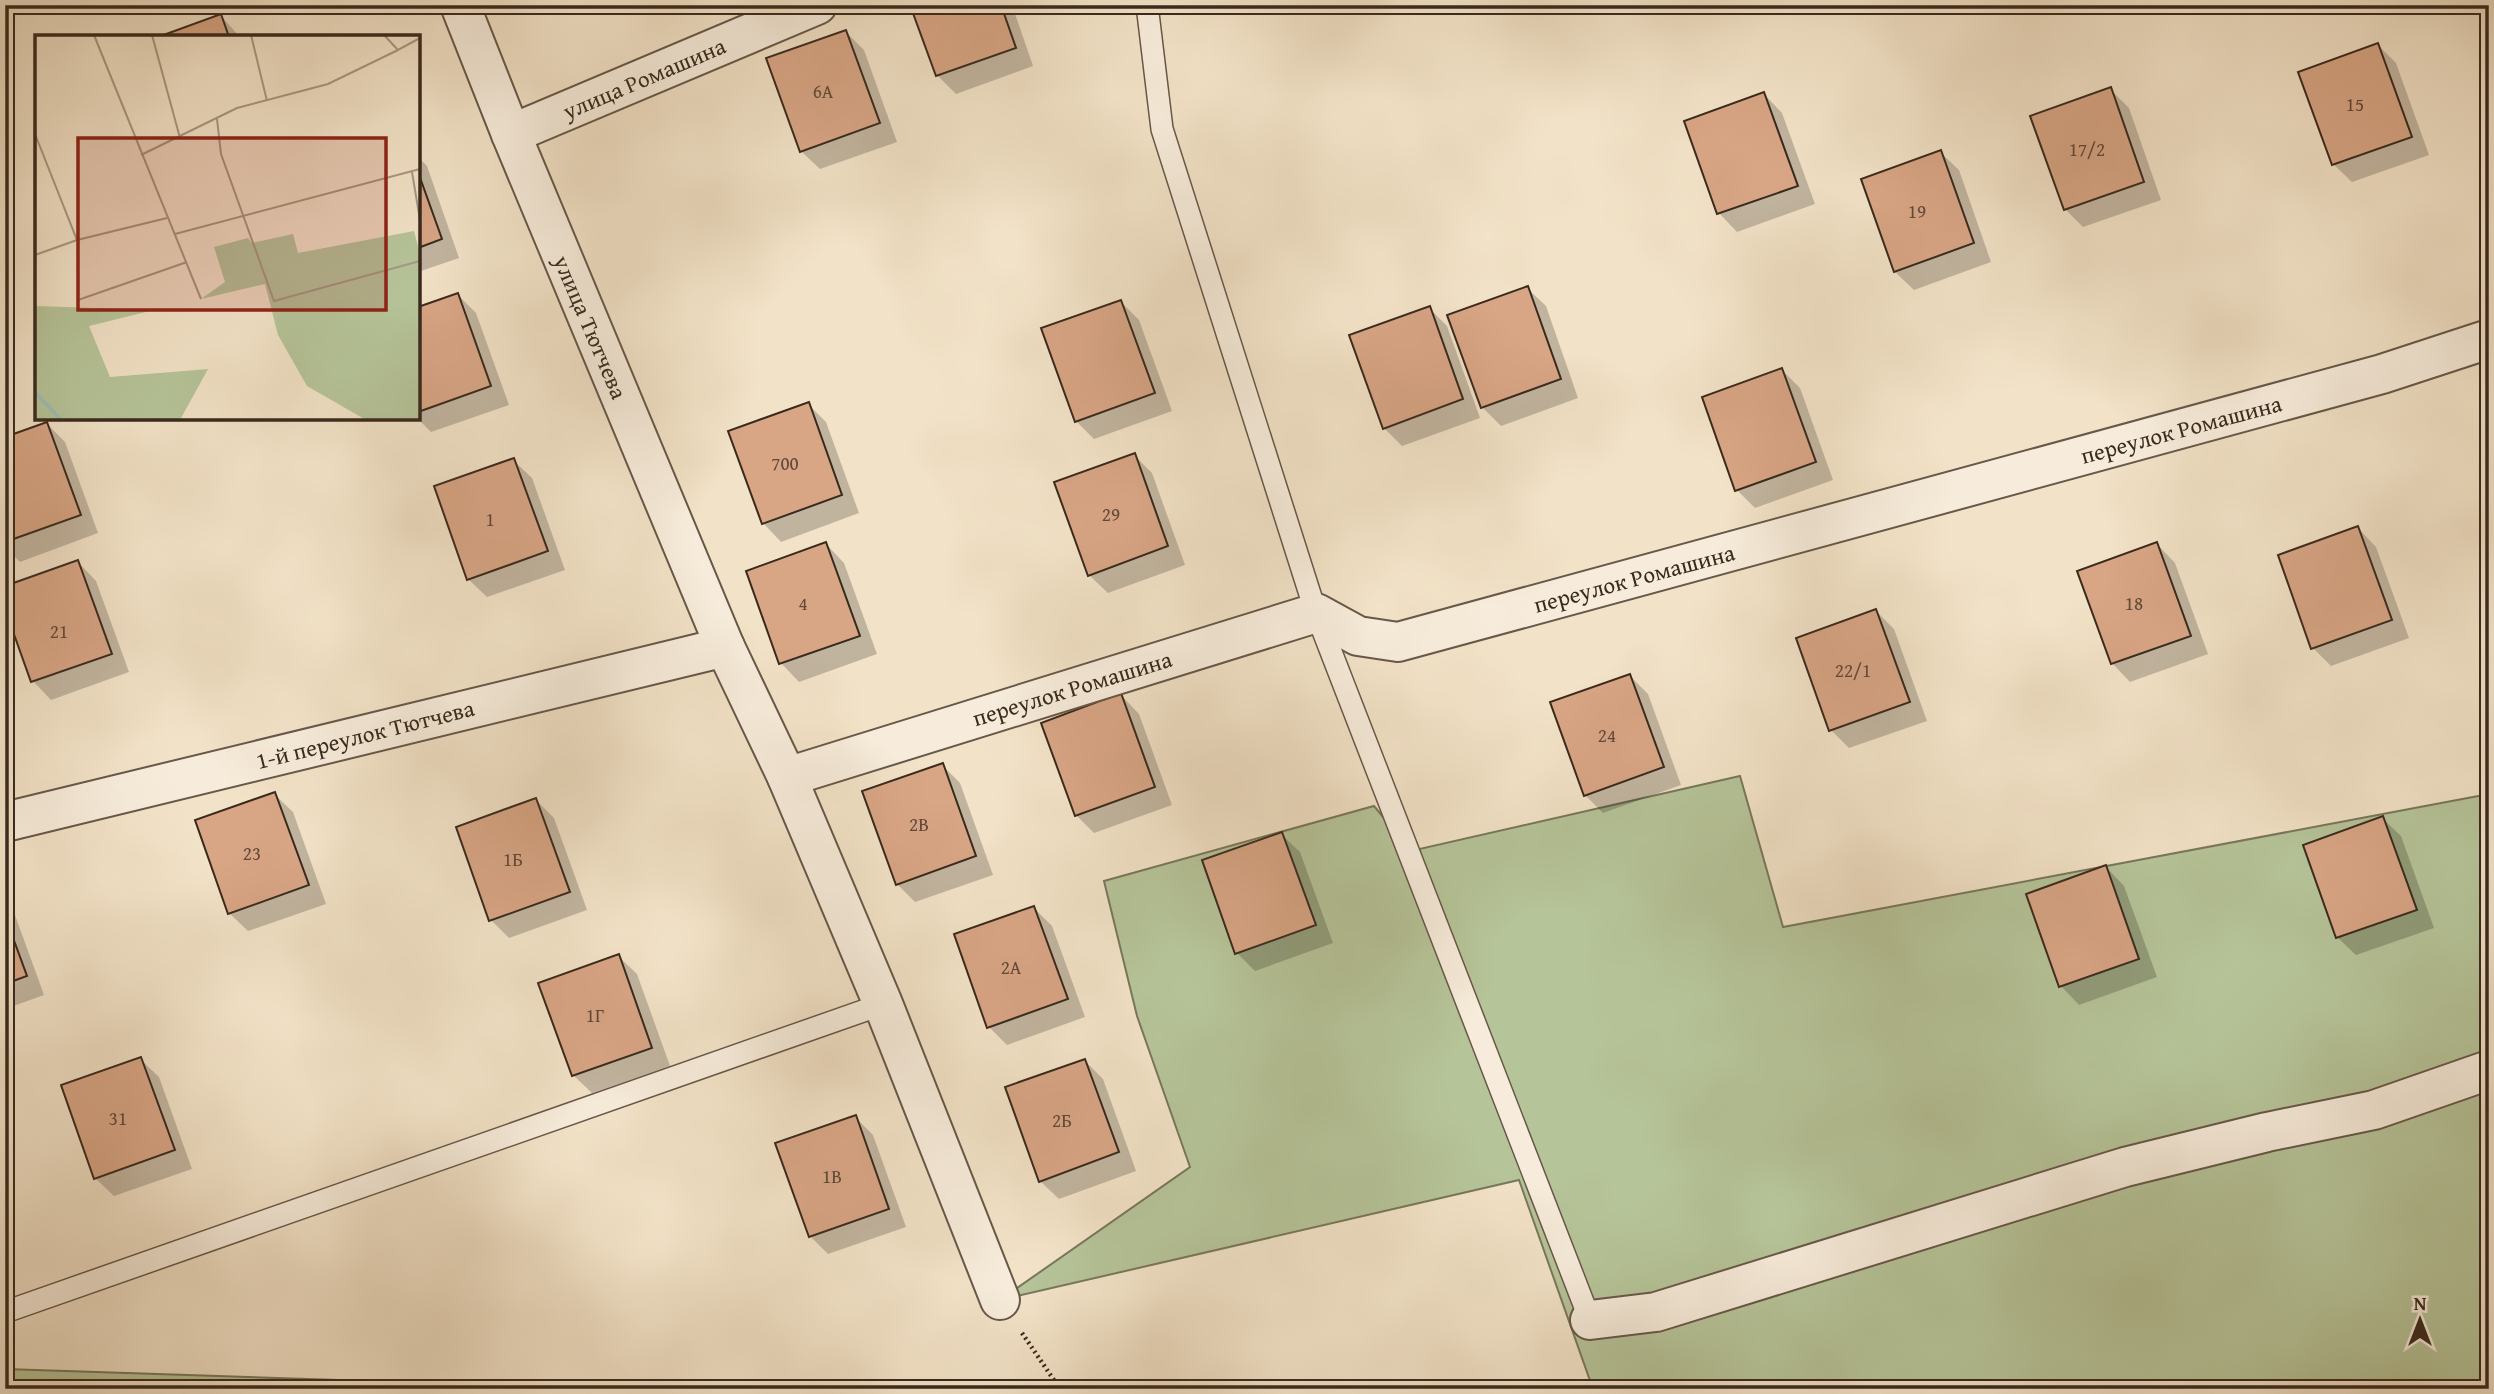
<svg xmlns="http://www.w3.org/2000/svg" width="2494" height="1394" font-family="'Gentium Book Plus',serif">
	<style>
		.green { fill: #b6c499; stroke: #78775c; stroke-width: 2 }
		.shadow { fill: #0003 }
		.building { fill: #d8a585; stroke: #392a1e; stroke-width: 2 }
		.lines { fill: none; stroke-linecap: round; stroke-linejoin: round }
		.service-casing { stroke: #675848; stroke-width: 24 }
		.minor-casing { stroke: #675848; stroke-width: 42 }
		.path { stroke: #392a1e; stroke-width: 4.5; stroke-dasharray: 2 3.5; stroke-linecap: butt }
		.service { stroke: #f7ecdb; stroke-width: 21 }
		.minor { stroke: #f7ecdb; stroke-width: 38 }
		.labels { text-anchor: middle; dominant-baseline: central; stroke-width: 5; stroke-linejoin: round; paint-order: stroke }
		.number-label { font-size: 19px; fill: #614938 }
		.street-label { font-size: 23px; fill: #392a1e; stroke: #f7ecdb }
		.inset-river { fill: none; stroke: #9bbdb7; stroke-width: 3.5 }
		.inset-road { fill: none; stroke: #a89883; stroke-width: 2 }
		.view { fill: #8f2418; fill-opacity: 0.15; stroke: #8f2418; stroke-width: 3.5 }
		.inset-edge { fill: none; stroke: #392a1e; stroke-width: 3.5 }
	</style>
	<rect width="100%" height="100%" fill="#f2e2c7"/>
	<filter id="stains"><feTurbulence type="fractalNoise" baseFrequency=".00286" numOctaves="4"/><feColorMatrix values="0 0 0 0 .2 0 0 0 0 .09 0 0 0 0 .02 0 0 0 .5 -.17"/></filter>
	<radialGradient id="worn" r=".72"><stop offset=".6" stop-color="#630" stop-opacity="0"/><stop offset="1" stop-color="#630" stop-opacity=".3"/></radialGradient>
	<g class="green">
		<path d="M1740,776l43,151 706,-133v595h-896l-74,-209 -519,120 190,-133 -53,-151 -33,-135 270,-75 37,45z"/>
		<path d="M5,1369l608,20h-608z"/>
	</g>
	<g class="shadow">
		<path d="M912,5h100l21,61 -77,28 -19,-19z"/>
		<path d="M221,16l19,21h-77z"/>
		<path d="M846,32l18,18 33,92 -77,27 -19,-18z"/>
		<path d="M2378,45l18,18 33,92 -77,27 -19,-18z"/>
		<path d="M2110,89l19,19 32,92 -78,27 -18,-18z"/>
		<path d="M1764,94l18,19 33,91 -78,28 -18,-19z"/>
		<path d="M1940,152l19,18 32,92 -77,28 -19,-18 -32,-92z"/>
		<path d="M418,157l9,9 32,92 -41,14z"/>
		<path d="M1527,288l19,18 32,92 -77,28 -19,-19z"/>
		<path d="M458,295l18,18 33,92 -78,27 -14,-14 1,-109z"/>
		<path d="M1121,302l18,18 33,91 -78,28 -18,-18z"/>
		<path d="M1429,308l18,18 33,92 -78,28 -18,-18z"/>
		<path d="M1782,370l18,18 33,92 -78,28 -18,-18z"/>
		<path d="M808,404l18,18 33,91 -78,29 -18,-19z"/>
		<path d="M47,424l18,18 33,91 -78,29 -15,-15v-108z"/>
		<path d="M1134,455l18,18 33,92 -77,28 -19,-18z"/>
		<path d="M513,460l19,18 33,92 -78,27 -19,-18z"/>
		<path d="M2358,528l18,19 33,91 -78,28 -18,-18z"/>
		<path d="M826,544l18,19 33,91 -78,28 -18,-19z"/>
		<path d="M2157,544l18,19 33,91 -78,28 -18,-19z"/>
		<path d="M78,562l18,19 33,91 -78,28 -18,-19z"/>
		<path d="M1876,611l18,18 33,92 -78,27 -18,-18z"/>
		<path d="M1630,676l18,18 33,91 -78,28 -18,-18z"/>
		<path d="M1121,695l18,19 33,91 -78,28 -18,-18z"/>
		<path d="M942,765l18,18 33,92 -78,27 -18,-18z"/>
		<path d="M274,794l19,18 33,92 -78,27 -19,-18z"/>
		<path d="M536,800l18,18 33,92 -78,28 -18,-18z"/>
		<path d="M2382,818l19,18 33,92 -78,27 -19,-18z"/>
		<path d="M1281,834l19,18 33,91 -78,28 -18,-18z"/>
		<path d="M2106,867l18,19 33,91 -78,28 -18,-19z"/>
		<path d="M5,898l6,6 33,91 -39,14z"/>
		<path d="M1034,908l18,18 33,91 -78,28 -18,-18z"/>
		<path d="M618,956l19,18 33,92 -78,27 -19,-18z"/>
		<path d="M140,1059l19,18 33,92 -78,27 -19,-18z"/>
		<path d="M1085,1061l18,18 33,92 -77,28 -19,-18z"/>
		<path d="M855,1117l18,18 33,92 -78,27 -18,-18z"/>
	</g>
	<g class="building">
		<path d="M910,5h91l15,43 -80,28z"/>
		<path d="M221,14l8,23h-71z"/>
		<path d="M846,30l34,93 -80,29 -34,-94z"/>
		<path d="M2378,43l34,94 -80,28 -34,-93z"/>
		<path d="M2111,87l33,95 -80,28 -34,-94z"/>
		<path d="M1764,92l34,94 -81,28 -33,-93z"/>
		<path d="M1941,150l33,93 -80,29 -33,-93z"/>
		<path d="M418,172l24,67 -24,9z"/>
		<path d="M1528,286l33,93 -80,29 -34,-93z"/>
		<path d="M458,293l33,93 -73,26v-105z"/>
		<path d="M1121,300l34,93 -80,29 -34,-94z"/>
		<path d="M1430,306l33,93 -80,30 -34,-94z"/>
		<path d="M1782,368l34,94 -81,29 -33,-94z"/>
		<path d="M809,402l33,93 -80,29 -34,-93z"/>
		<path d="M47,422l34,93 -76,27v-105z"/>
		<path d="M1135,453l33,93 -80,30 -34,-94z"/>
		<path d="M514,458l34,93 -81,29 -33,-94z"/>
		<path d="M2358,526l34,94 -81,29 -33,-94z"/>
		<path d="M826,542l34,94 -81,28 -33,-93z"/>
		<path d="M2157,542l34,94 -80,28 -34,-93z"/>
		<path d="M78,560l34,94 -81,28 -26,-73v-23z"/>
		<path d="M1876,609l34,93 -81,29 -33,-93z"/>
		<path d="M1630,674l34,93 -80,29 -34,-94z"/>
		<path d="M1121,693l34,94 -80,29 -34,-93z"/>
		<path d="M943,763l33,93 -80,29 -34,-94z"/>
		<path d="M275,792l34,93 -81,29 -33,-94z"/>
		<path d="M536,798l34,94 -81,29 -33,-94z"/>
		<path d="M2383,816l34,94 -81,28 -33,-93z"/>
		<path d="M1282,832l34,93 -81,29 -33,-94z"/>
		<path d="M2106,865l33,94 -80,28 -33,-93z"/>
		<path d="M1034,906l34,93 -81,29 -33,-94z"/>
		<path d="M5,916l22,60 -22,8z"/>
		<path d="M619,954l33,94 -80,28 -34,-93z"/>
		<path d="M141,1057l34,93 -81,29 -33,-94z"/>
		<path d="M1085,1059l34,93 -80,30 -34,-95z"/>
		<path d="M856,1115l33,94 -80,28 -34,-94z"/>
	</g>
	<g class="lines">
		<defs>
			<g id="service">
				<path d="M1147,5l15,124 154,484 274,707"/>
				<path d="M5,1312l878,-308"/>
			</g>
			<g id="minor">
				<path d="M460,5l51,129 214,513 62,130 96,227 117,296"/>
				<path d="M511,134l306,-129"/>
				<path d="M787,777l529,-164 42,23 40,6 984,-268 107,-35"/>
				<path d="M5,822l720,-175"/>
				<path d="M1590,1320l66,-8 469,-145 142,-35 107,-22 115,-40"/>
			</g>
		</defs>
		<use href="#service" class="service-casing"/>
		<use href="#minor" class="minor-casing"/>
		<path class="path" d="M1022,1333l38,56"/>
		<use href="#service" class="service"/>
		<use href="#minor" class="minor"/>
	</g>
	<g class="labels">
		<g class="number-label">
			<text x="823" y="91">6А</text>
			<text x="2355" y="104">15</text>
			<text x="2087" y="149">17/2</text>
			<text x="1917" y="211">19</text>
			<text x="785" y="463">700</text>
			<text x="1111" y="514">29</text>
			<text x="490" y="519">1</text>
			<text x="803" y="603">4</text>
			<text x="2134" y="603">18</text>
			<text x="59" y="631">21</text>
			<text x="1853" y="670">22/1</text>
			<text x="1607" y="735">24</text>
			<text x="919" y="824">2В</text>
			<text x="252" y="853">23</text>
			<text x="513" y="859">1Б</text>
			<text x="1011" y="967">2А</text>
			<text x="595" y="1015">1Г</text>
			<text x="118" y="1118">31</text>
			<text x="1062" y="1120">2Б</text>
			<text x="832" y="1176">1В</text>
		</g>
		<g class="street-label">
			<text transform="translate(644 78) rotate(-23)">улица Ромашина</text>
			<text transform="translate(591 327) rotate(67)">улица Тютчева</text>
			<text transform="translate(2181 429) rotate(-15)">переулок Ромашина</text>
			<text transform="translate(1634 578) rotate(-15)">переулок Ромашина</text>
			<text transform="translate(1072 688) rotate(-17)">переулок Ромашина</text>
			<text transform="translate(365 734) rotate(-14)">1-й переулок Тютчева</text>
		</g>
	</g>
	<g transform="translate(35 35)">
		<rect width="385" height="385" fill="#f2e2c7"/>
		<path d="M379,196l6,23v166h-54l-59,-34 -29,-51 -13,-51 -64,15 24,-17 -11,-35 34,-9 4,5 41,-9 5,19zM0,271l119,4 -65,16 21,51 98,-8 -28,51h-145z" fill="#b6c499"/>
		<path class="inset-river" d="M0,357l26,28"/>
		<path class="inset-road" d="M59,0l107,264M117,0l28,103M216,0l16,66M349,0l14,15 22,-12M182,84l4,35 53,147 146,-40M0,99l42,106 90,-22M106,120l96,-47 91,-24 70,-34M377,137l8,48M140,199l245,-65M0,220l42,-15M43,265l109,-38"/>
		<path class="view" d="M43,103h308v172h-308z"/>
		<rect width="385" height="385" class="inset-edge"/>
	</g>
	<rect width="2494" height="1394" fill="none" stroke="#f2e2c7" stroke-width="28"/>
	<rect x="7" y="7" width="2480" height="1380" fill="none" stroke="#392a1e" stroke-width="3.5"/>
	<rect x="14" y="14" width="2466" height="1366" fill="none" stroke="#392a1e" stroke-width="2"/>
	<g transform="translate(2420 1320)" stroke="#f7ecdb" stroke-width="5" paint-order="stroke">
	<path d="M0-5L12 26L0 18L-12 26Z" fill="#392a1e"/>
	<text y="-10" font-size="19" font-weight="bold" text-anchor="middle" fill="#392a1e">N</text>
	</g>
	<rect width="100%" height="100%" filter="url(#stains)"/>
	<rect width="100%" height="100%" fill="url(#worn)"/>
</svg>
